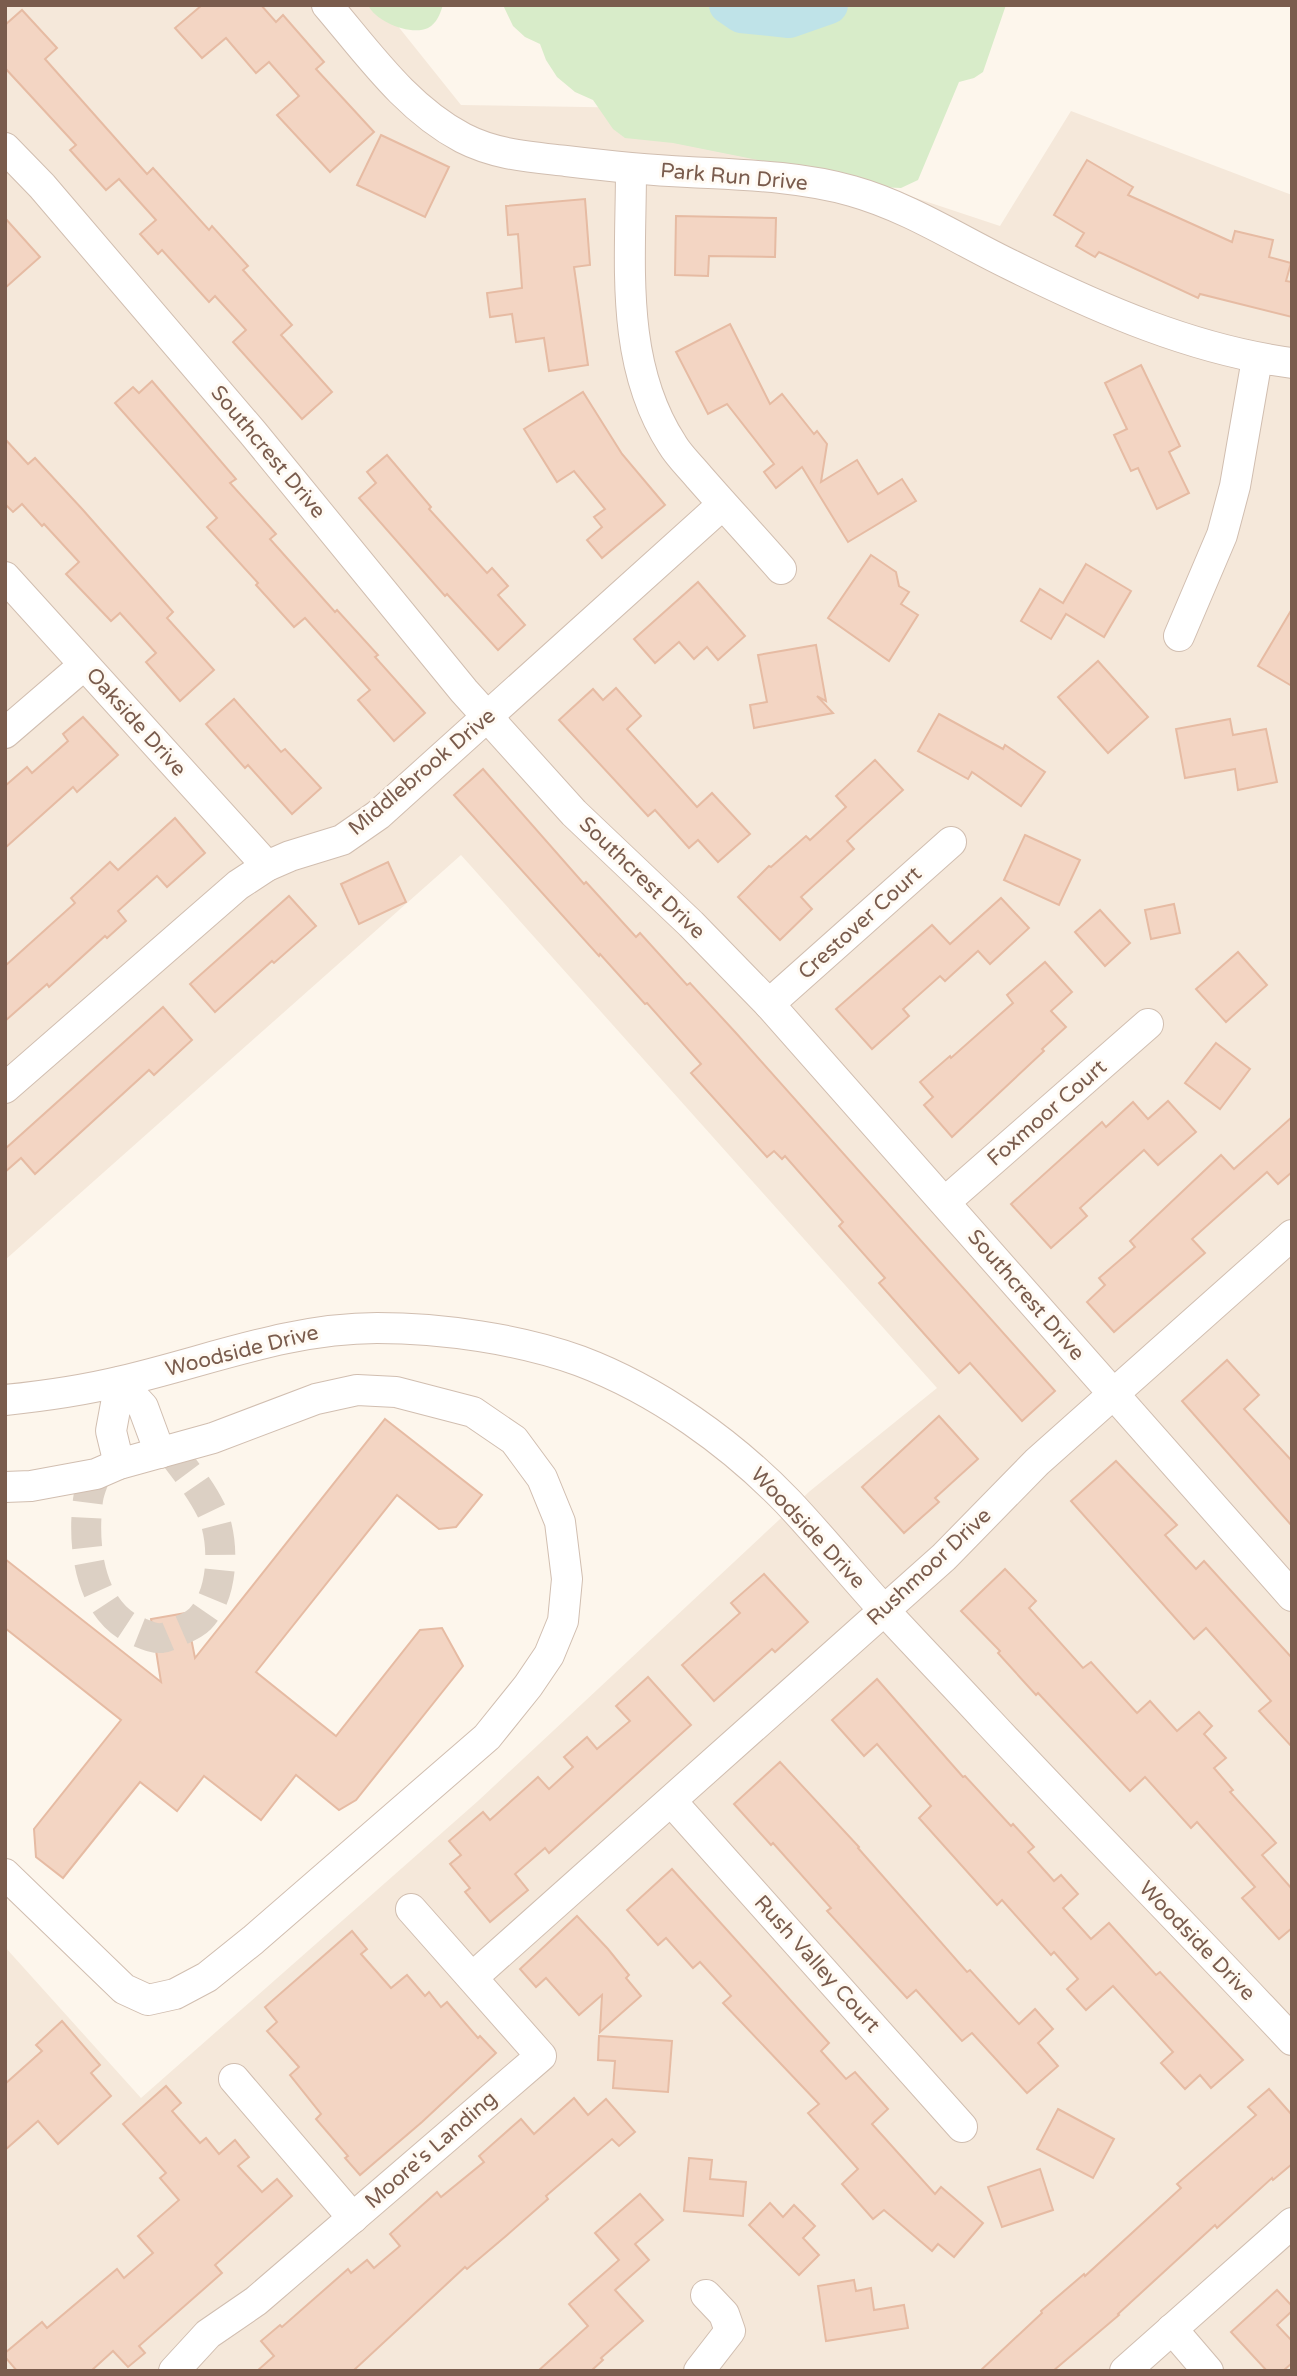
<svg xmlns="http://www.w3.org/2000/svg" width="1297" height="2376" font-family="'Varela Round',sans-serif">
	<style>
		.residential { fill: #f5e8da }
		.green { fill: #d8ecc9 }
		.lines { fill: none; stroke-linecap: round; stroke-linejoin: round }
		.river { stroke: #bfe3e8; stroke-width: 38 }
		.building { fill: #f3d5c3; stroke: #e6bba3; stroke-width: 2 }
		.minor-tunnel { stroke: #dcd0c4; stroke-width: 30; stroke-dasharray: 30 15; stroke-linecap: butt }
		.minor-casing { stroke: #d1beb0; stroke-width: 32 }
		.minor { stroke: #fff; stroke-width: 30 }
		.labels { text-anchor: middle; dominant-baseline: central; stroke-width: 6; stroke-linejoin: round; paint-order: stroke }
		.street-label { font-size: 21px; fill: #7a5c4d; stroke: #fffaf3 }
	</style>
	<rect width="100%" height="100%" fill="#fdf6ec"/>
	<path class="residential" d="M5,5h376l80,100 184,3 355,118 71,-115 221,84v2176h-1287v-424l136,151 337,-297 332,-310 127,-103 -476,-533 -456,405z"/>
	<g class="green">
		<path d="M368,5h75c-3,9 -6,18 -15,23 -17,8 -52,-6 -60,-23z"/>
		<path d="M503,5h503l-23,67 -9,6 -15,4 -41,98 -17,8 -44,-2 -94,-25 -90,-18 -48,-5 -12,-9 -20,-29 -18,-8 -18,-15 -11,-17 -6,-16 -15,-7 -12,-11z"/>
	</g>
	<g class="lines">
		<path class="river" d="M728,5l13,9 48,5 40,-14"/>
	</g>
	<g class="building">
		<path d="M202,5h59l15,17 7,-7 41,47 -8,7 58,63 -44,40 -53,-57 22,-19 -30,-34 -13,11 -30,-35 -24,20 -27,-30z"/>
		<path d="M22,10l35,38 -12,11 102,115 6,-6 56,62 3,-4 36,40 -5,4 49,55 -11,10 51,57 -30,27 -69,-77 13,-12 -31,-34 -6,6 -47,-52 -4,4 -18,-20 16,-14 -37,-41 -13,11 -36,-40 6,-5 -71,-77v-43z"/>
		<path d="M381,135l68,32 -24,50 -68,-32z"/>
		<path d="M1087,160l46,27 -5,8 104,47 3,-11 38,9 -4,17 22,6 -5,18 6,1v35l-92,-23 -2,4 -99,-46 -4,5 -19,-11 8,-13 -30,-18z"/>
		<path d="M585,199l5,66 -16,2 14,98 -39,6 -5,-33 -28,4 -4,-28 -22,3 -3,-24 35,-5 -4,-54 -10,1 -2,-29z"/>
		<path d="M676,216l100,2 -1,39 -66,-1 -1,20 -33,-1z"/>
		<path d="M5,218l35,39 -35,31z"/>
		<path d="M730,324l40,80 12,-10 32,40 3,-3 10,13 -6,38 36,-22 21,34 24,-15 14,22 -68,41 -46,-75 -26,21 -12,-16 10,-8 -47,-60 -19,10 -32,-62z"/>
		<path d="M1141,365l39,81 -11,6 20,41 -32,16 -19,-41 -7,3 -17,-36 13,-6 -22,-46z"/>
		<path d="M152,381l84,98 -6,4 46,51 -6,5 65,73 2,-2 41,45 -3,2 50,56 -31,28 -36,-41 12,-10 -65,-72 -11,9 -38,-42 2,-2 -51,-56 10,-9 -102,-115 18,-16 6,6z"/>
		<path d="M583,392l39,62 43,51 -63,53 -15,-18 15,-13 -8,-10 11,-8 -31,-38 -17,11 -33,-53z"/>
		<path d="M5,439l23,25 7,-6 48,52 90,102 -6,6 47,52 -34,31 -34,-39 10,-9 -36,-40 -9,8 -45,-47 13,-12 -35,-38 -2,2 -20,-22 -9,8 -8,-8z"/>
		<path d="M387,455l44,52 -2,2 58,64 5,-5 16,18 -10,9 27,30 -27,25 -51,-56 -2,2 -86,-98 17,-15 -9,-11z"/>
		<path d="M871,555l25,17 3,14 10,6 -8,12 17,11 -29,46 -61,-43z"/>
		<path d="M1086,564l45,27 -27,46 -38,-23 -15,25 -30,-18 19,-32 23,14z"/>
		<path d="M698,582l47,54 -27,24 -11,-13 -13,12 -15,-17 -24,21 -21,-24z"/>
		<path d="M1292,609v77l-34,-20z"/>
		<path d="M816,645l10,56 -9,-5 16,17 -79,15 -4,-23 17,-3 -9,-47z"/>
		<path d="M1098,661l50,56 -40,36 -50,-56z"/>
		<path d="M616,688l25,28 -14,13 70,78 15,-14 38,41 -32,28 -20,-22 -9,8 -34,-38 -7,6 -89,-96 34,-31 10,11z"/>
		<path d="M234,699l47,53 4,-3 36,39 -29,26 -44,-49 -3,3 -39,-44z"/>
		<path d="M939,714l64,35 2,-4 40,27 -24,34 -49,-34 -4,7 -50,-28z"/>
		<path d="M83,717l35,38 -41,37 -4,-5 -68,61v-62l22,-19 5,6 36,-32 -5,-7z"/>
		<path d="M1230,719l3,16 33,-6 11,53 -39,8 -3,-21 -50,9 -9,-49z"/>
		<path d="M875,760l28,30 -56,51 7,8 -53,48 11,12 -32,31 -42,-43 31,-31 2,1 35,-31 4,4 36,-33 -10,-11z"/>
		<path d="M483,769l101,115 2,-2 50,55 4,-4 47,52 3,-2 46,50 319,358 -33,30 -52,-58 -11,10 -80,-90 6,-5 -46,-52 4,-4 -58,-66 -3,3 -8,-8 -7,6 -76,-84 10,-9 -54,-61 -2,1 -45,-50 -1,2 -145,-161z"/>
		<path d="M175,818l30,35 -38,34 -10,-11 -39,35 8,10 -19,17 -2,-2 -56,51 -2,-3 -42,37v-55l70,-63 -4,-5 39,-36 8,8z"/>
		<path d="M1025,835l55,25 -21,45 -55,-25z"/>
		<path d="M388,862l18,40 -47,22 -18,-40z"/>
		<path d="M289,896l27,30 -42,37 -2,-2 -57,51 -25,-28z"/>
		<path d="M1001,898l28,30 -39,36 -12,-13 -33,30 -5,-5 -37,33 6,7 -37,33 -36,-40 96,-84 18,19z"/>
		<path d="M1174,904l6,29 -29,6 -6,-29z"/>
		<path d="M1100,910l30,33 -25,23 -30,-34z"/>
		<path d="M1238,952l29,33 -41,37 -30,-33z"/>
		<path d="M1045,962l27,30 -21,19 15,16 -24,22 2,2 -92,86 -28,-32 9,-8 -13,-15 30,-26 1,2 62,-55 -6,-8z"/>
		<path d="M163,1007l29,33 -38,35 -5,-5 -114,104 -14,-16 -16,14v-23z"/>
		<path d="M1216,1043l34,26 -30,40 -35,-26z"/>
		<path d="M1168,1101l28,31 -38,33 -14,-15 -64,58 7,8 -36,32 -40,-44 91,-82 4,5 27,-25 15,17z"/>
		<path d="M1292,1117v55l-14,12 -11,-12 -75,67 13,14 -91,79 -27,-30 18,-17 -6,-7 36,-31 -5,-6 91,-86 13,14z"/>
		<path d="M1227,1360l32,35 -15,14 48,52v65l-110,-125z"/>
		<path d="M939,1416l39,43 -43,39 4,4 -35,31 -42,-46z"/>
		<path d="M385,1419l97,76 -26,32 -17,2 -42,-34 -141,177 80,64 84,-106 22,-2 21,38 -107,134 -17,10 -43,-35 -35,45 -57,-44 -27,35 -37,-29 -77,96 -27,-21 -2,-28 87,-109 -116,-92v-69l156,123 -10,-63 35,-6 9,45z"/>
		<path d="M1116,1461l61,64 -12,10 31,34 8,-8 88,97v89l-33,-36 12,-10 -65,-73 -12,11 -123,-138z"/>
		<path d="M1005,1569l31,32 -7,7 54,60 8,-6 46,51 13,-12 27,30 22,-19 13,14 -8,8 22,24 -12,10 19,22 -3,2 46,51 -14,12 30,34v39l-13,11 -37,-41 13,-11 -58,-65 -6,6 -46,-51 -15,14 -92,-98 -2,2 -38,-42 2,-2 -39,-40z"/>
		<path d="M764,1574l44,48 -33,30 -3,-3 -58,52 -32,-36 58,-52 -9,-10z"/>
		<path d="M648,1677l43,48 -142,128 -4,-5 -30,26 13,16 -38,32 -25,-30 5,-4 -20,-24 11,-9 -12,-14 34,-29 7,8 48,-43 11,12 24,-22 -9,-10 23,-20 10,12 33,-28 -14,-15z"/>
		<path d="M877,1679l86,98 2,-1 46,50 2,-2 21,23 -6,5 26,29 7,-6 17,19 -15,14 28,31 18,-16 47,52 4,-3 83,88 -32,28 -11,-13 -15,14 -24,-26 12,-11 -60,-66 -27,24 -19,-21 11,-10 -24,-27 -3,3 -49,-55 -5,5 -78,-87 12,-12 -54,-62 -13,12 -32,-36z"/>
		<path d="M780,1762l79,85 -1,1 109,124 3,-2 49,54 16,-15 18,20 -15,14 20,23 -31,27 -55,-60 -10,8 -46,-51 -9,8 -80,-87 4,-3 -58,-65 -2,2 -37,-41z"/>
		<path d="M672,1869l157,174 -8,8 25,28 9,-7 33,37 -16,15 63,70 6,-7 42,36 -29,34 -16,-13 -6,7 -48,-41 -11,9 -31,-35 16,-15 -50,-56 11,-9 -96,-101 8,-7 -31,-34 -7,6 -27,-30 -8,7 -31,-35z"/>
		<path d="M577,1916l31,33 21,26 -3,3 15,18 -41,36 2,-37 -23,20 -33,-37 -10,9 -16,-18z"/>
		<path d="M352,1931l15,18 -6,5 30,34 16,-13 18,21 4,-4 12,15 6,-5 31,36 2,-2 16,17 -74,69 -62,53 -15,-17 3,-2 -32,-37 5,-5 -31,-39 9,-8 -32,-36 10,-9 -12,-15z"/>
		<path d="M62,2021l38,44 -9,8 20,23 -53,48 -20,-23 -33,29v-66l37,-33 -6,-6z"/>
		<path d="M599,2036l73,5 -4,51 -55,-4 2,-27 -17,-1z"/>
		<path d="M166,2086l15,17 -9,8 28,32 6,-5 13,16 16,-14 14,17 -11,9 24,26 15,-13 15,17 -77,69 7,8 -83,73 6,7 -17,14 -15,-16 -22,20h-74l-12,-14v-4l37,-31 5,6 70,-59 7,9 29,-25 -15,-17 41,-36 -19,-22 6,-5 -43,-49z"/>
		<path d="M1269,2089l23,26v49l-19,16 -1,-2 -55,50 -2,-3 -97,89 1,1 -66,56h-73l62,-58 -1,-2 43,-37 1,2 96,-88 -4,-4 79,-69 -8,-8z"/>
		<path d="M574,2098l14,17 18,-16 29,33 -16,14 -7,-7 -66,57 2,3 -42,37 -39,33 -2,-2 -112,104h-96l17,-15 -13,-15 19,-16 2,2 66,-58 3,4 16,-13 7,8 26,-22 -10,-12 47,-42 4,5 43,-35 -5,-6 42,-37 13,15z"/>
		<path d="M1058,2109l56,30 -21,39 -56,-29z"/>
		<path d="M689,2158l23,2 -2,19 36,3 -3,34 -59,-5z"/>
		<path d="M1040,2169l13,41 -51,17 -14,-40z"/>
		<path d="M640,2194l23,26 -28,24 14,16 -34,30 28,31 -42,37 2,2 -12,11h-53l50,-45 -19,-22 50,-44 -24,-27z"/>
		<path d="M770,2203l13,14 11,-12 21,21 -12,12 16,17 -20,20 -50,-50z"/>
		<path d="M854,2280l2,11 15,-3 3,22 30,-5 4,23 -82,13 -8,-55z"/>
		<path d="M1277,2290l15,16v5l-15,14 15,16v22l-9,8h-16l-36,-39z"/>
	</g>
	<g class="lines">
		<path class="minor-tunnel" d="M96,1474c-3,9 -7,17 -8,26 -6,45 1,110 48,131 8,3 18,8 26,7 4,0 11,-4 15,-6 7,-3 17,-7 23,-13 24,-25 25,-77 12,-107 -11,-23 -27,-42 -42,-62"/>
		<defs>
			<g id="minor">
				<path d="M327,5c41,48 79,103 136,133 33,17 68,19 103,23 41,5 81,9 122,11 55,3 111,4 164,19 57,16 107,49 159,74 89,44 182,85 281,98"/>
				<path d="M5,148l37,38 211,247 211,258 110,122 117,111 78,80 523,592"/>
				<path d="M631,169c0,93 -12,193 41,275 7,12 18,22 27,33 27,31 55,61 82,92"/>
				<path d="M5,577l262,289"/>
				<path d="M1179,636l43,-101 13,-49 22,-127"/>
				<path d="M5,733l79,-68"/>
				<path d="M769,1004l182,-162"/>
				<path d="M5,1088l233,-203 29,-19 23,-10 52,-16 36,-25 344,-310"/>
				<path d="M945,1202l203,-178"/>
				<path d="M120,1382l23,25 17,46"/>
				<path d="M5,1400c39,-4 80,-10 117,-19 86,-20 167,-53 255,-53 64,0 143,11 203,33 77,29 151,82 208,141 33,35 63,72 95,107 34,37 69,73 103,110 101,108 205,213 306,321"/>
				<path d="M119,1464l-8,-33 9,-49"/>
				<path d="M5,1487l26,-1 65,-12 23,-10 94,-26 103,-39 41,-9 39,2 77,20 41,28 28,38 18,44 7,57 -4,42 -14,34 -21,31 -41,51 -234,203 -46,37 -32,17 -27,6 -24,-11 -119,-115"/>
				<path d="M672,1802l290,325"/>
				<path d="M473,1977l471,-420 93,-95 255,-227"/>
				<path d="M234,2079l119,139"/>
				<path d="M1172,2329l36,42"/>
				<path d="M174,2371l34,-37 48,-33 285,-245 -130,-147"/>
				<path d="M699,2371l31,-40 -6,-17 -18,-19"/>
				<path d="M1125,2371l167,-148"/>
			</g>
		</defs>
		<use href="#minor" class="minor-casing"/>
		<use href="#minor" class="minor"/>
	</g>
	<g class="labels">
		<g class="street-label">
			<text transform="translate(734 177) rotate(5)">Park Run Drive</text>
			<text transform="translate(268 452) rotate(50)">Southcrest Drive</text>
			<text transform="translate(136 722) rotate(48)">Oakside Drive</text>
			<text transform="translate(422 772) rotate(-40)">Middlebrook Drive</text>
			<text transform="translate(642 878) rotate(44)">Southcrest Drive</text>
			<text transform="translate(860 923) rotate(-42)">Crestover Court</text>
			<text transform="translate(1047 1113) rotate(-41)">Foxmoor Court</text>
			<text transform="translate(1026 1295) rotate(49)">Southcrest Drive</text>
			<text transform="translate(242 1351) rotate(-14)">Woodside Drive</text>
			<text transform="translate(808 1528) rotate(47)">Woodside Drive</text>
			<text transform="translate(929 1567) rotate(-43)">Rushmoor Drive</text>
			<text transform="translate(1197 1941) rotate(46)">Woodside Drive</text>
			<text transform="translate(817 1964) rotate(48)">Rush Valley Court</text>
			<text transform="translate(431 2150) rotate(-41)">Moore's Landing</text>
		</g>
	</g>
	<rect width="1297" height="2376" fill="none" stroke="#7a5c4d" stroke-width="14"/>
</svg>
